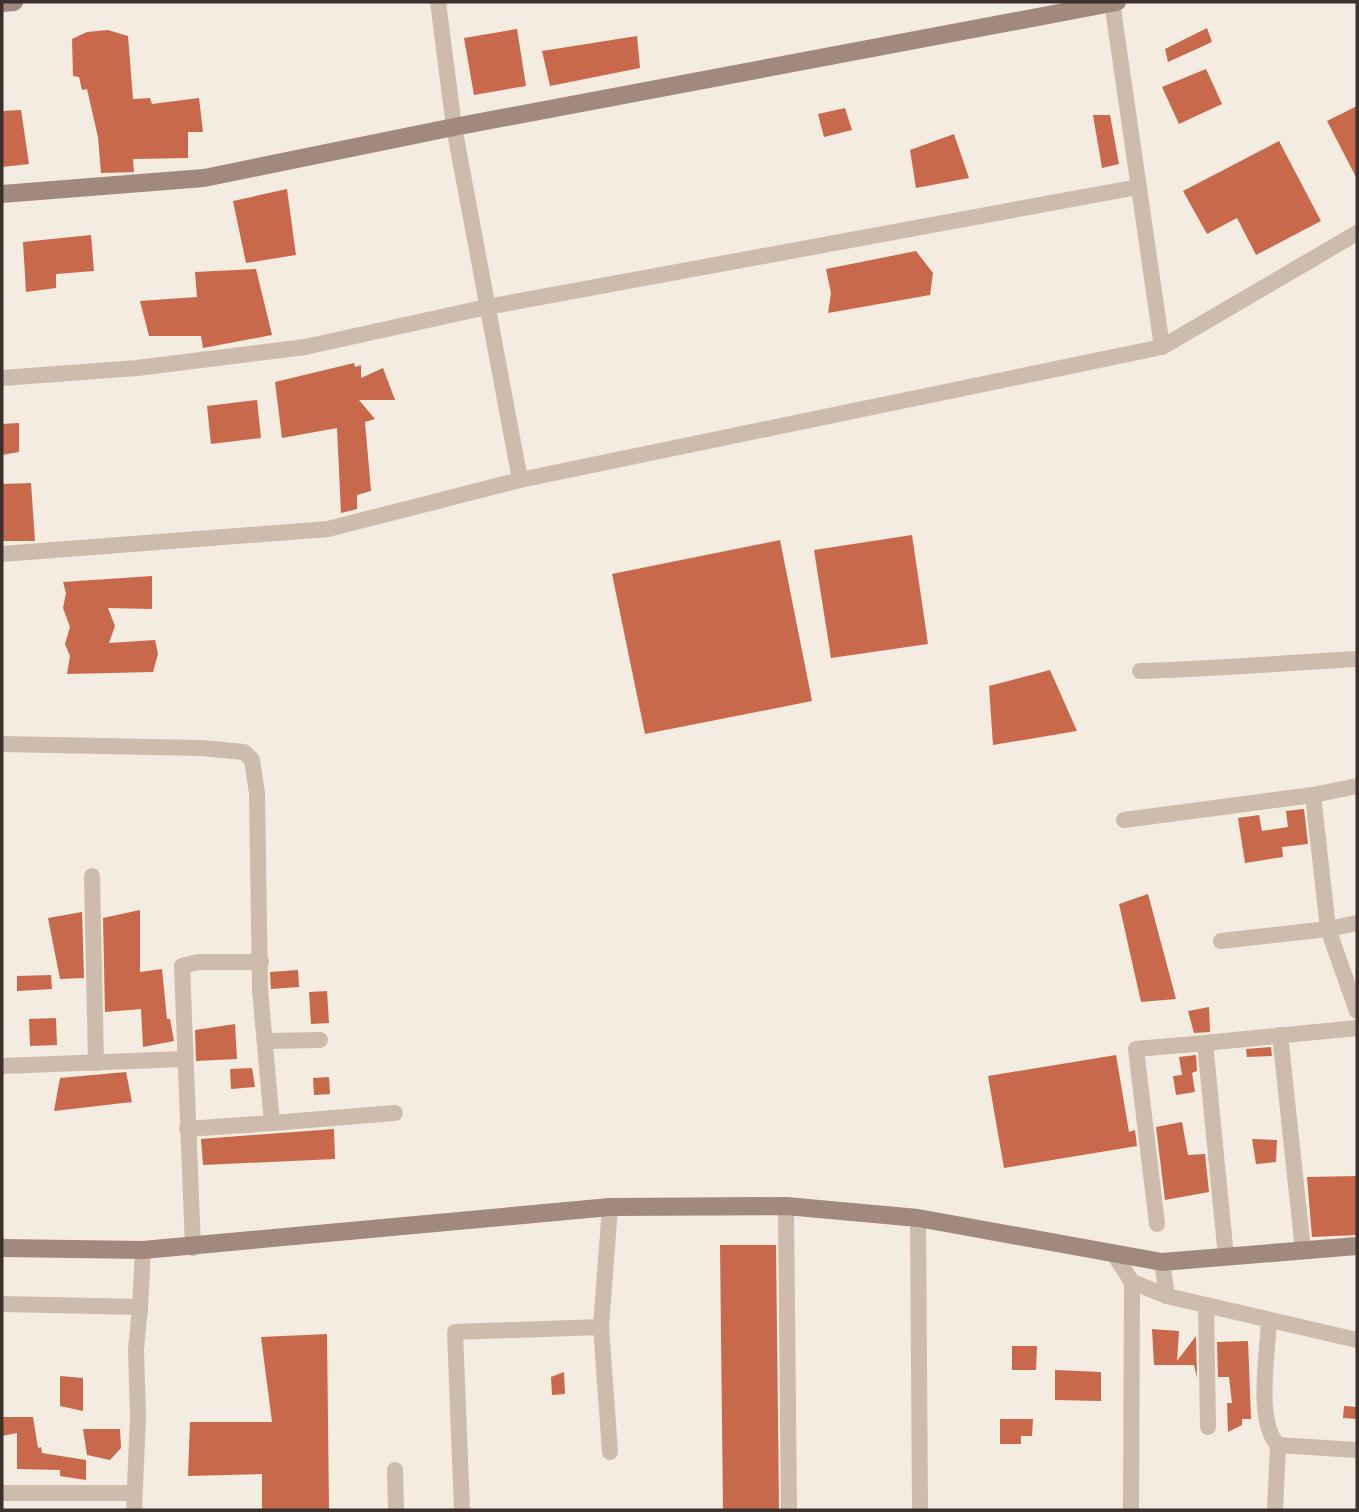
<svg xmlns="http://www.w3.org/2000/svg" width="1359" height="1512" font-family="Cabin,sans-serif">
	<style>
		.building { fill: #c8694b }
		.lines { fill: none; stroke-linecap: round; stroke-linejoin: round }
		.street { stroke: #cdbbac; stroke-width: 16 }
		.secondary { stroke: #a18a7d; stroke-width: 18 }
	</style>
	<rect width="100%" height="100%" fill="#f4ebe1"/>
	<g class="building">
		<path d="M1207,28l5,14 -44,20 -3,-13z"/>
		<path d="M517,29l9,57 -52,9 -10,-57z"/>
		<path d="M108,30l20,6 5,63 17,-1 2,6 47,-6 4,34h-15v26l-55,1 1,13 -33,1 -3,-36 -11,-48 -5,1 -3,-13 -6,-1 -1,-37 15,-7z"/>
		<path d="M637,36l3,32 -90,18 -8,-35z"/>
		<path d="M1206,69l16,35 -43,20 -17,-37z"/>
		<path d="M1357,106v73l-30,-58z"/>
		<path d="M845,108l7,22 -28,7 -6,-23z"/>
		<path d="M21,110l8,54 -27,3v-56z"/>
		<path d="M1093,115h17l9,49 -17,4z"/>
		<path d="M954,134l15,44 -53,10 -6,-38z"/>
		<path d="M1279,141l42,80 -65,34 -19,-37 -30,16 -24,-43z"/>
		<path d="M287,189l9,66 -50,8 -13,-62z"/>
		<path d="M91,235l3,36 -38,3v14l-30,4 -3,-50z"/>
		<path d="M916,251l17,22 -3,22 -102,18 3,-20 -5,-24z"/>
		<path d="M256,269l16,66 -69,13 -2,-12h-52l-9,-35 57,-4 -2,-25z"/>
		<path d="M354,363l1,4 6,-2v13l22,-10 12,32h-36l16,19 -10,3 6,69 -14,4v14l-16,4 -4,-85 -55,10 -7,-56z"/>
		<path d="M257,400l4,38 -50,6 -4,-38z"/>
		<path d="M19,423v29l-17,3v-31z"/>
		<path d="M31,483l4,58h-33v-57z"/>
		<path d="M912,535l16,109 -97,14 -17,-108z"/>
		<path d="M780,540l32,161 -167,33 -33,-160z"/>
		<path d="M152,576v33l-44,-1 7,18 -6,17 46,-3 3,14 -5,18 -86,2 3,-18 -5,-12 5,-17 -7,-19 3,-15 -3,-11z"/>
		<path d="M1050,670l27,61 -84,14 -4,-59z"/>
		<path d="M1304,809l4,35 -26,3 1,10 -38,6 -7,-45 21,-3 3,16 26,-4 -2,-16z"/>
		<path d="M1148,894l28,105 -35,3 -22,-98z"/>
		<path d="M140,910v62l22,-3 5,50h3l4,22 -31,6 -2,-38 -36,3 -2,-94z"/>
		<path d="M82,912l2,66 -24,1 -12,-61z"/>
		<path d="M298,970l1,17 -28,2 -1,-17z"/>
		<path d="M51,975l1,14 -35,2v-15z"/>
		<path d="M327,991l2,32 -18,1 -2,-32z"/>
		<path d="M1209,1007l1,25 -16,1 -6,-22z"/>
		<path d="M56,1018l1,27 -27,1 -1,-27z"/>
		<path d="M235,1024l2,35 -41,2 -1,-31z"/>
		<path d="M1271,1047l1,9 -25,1 -1,-8z"/>
		<path d="M1116,1055l13,77 6,-2 2,16 -133,22 -16,-92z"/>
		<path d="M1196,1055l1,16 -5,2 3,19 -19,3 -3,-19 9,-1 -3,-18z"/>
		<path d="M252,1068l3,19 -24,2 -1,-20z"/>
		<path d="M126,1072l6,30 -78,9 6,-33z"/>
		<path d="M329,1077l1,17 -16,1 -1,-17z"/>
		<path d="M1182,1122l6,33 17,-1 4,38 -44,8 -9,-73z"/>
		<path d="M334,1129l1,30 -132,6 -2,-26z"/>
		<path d="M1252,1139l25,1 -1,22 -20,2z"/>
		<path d="M1357,1176v59l-45,2 -5,-60z"/>
		<path d="M720,1245h56l3,265h-56z"/>
		<path d="M1152,1329l27,2 -2,30 19,-25 1,42 -3,-13h-40z"/>
		<path d="M327,1334l2,176h-67v-36l-74,2 2,-54h82l-11,-85z"/>
		<path d="M1248,1341l3,78h-9v6l-14,7 -1,-29h5l-3,-26h-11l-1,-35z"/>
		<path d="M1012,1346h25l-1,24h-24z"/>
		<path d="M1055,1370l46,2v29l-46,-1z"/>
		<path d="M564,1372l1,22 -13,1 -1,-18z"/>
		<path d="M60,1376l23,2v33l-23,-5z"/>
		<path d="M1344,1406l13,1v12l-14,-1z"/>
		<path d="M2,1417h31l5,31 3,-1 1,6 44,7v20l-26,-4v-6l-43,-1v-36l-15,3z"/>
		<path d="M1000,1419h33l-1,17h-11v8h-21z"/>
		<path d="M83,1429h37l1,19 -11,12 -23,-5z"/>
	</g>
	<g class="lines">
		<g class="street">
			<path d="M438,2l16,125 66,353"/>
			<path d="M1112,2l50,345"/>
			<path d="M2,378l135,-10 168,-21 182,-40 651,-120"/>
			<path d="M2,554l326,-25 192,-49 642,-133 195,-114"/>
			<path d="M1140,671c72,-2 144,-8 217,-12"/>
			<path d="M2,744l199,4 43,4 8,8 5,33 3,197 12,133 -85,6"/>
			<path d="M1357,786l-44,9 15,134 29,-6"/>
			<path d="M1124,820l189,-25"/>
			<path d="M92,876l4,187"/>
			<path d="M1221,941l107,-12 29,82"/>
			<path d="M1280,1035l23,215"/>
			<path d="M266,1041l54,-1"/>
			<path d="M1205,1043l152,-15"/>
			<path d="M2,1066l182,-7"/>
			<path d="M272,1123l123,-10"/>
			<path d="M786,1206l3,304"/>
			<path d="M918,1218l2,292"/>
			<path d="M1157,1224l-21,-175 69,-6 21,214"/>
			<path d="M193,1248l-11,-282 16,-4h63"/>
			<path d="M1113,1253l19,29 -1,228"/>
			<path d="M1162,1262l5,34 190,44"/>
			<path d="M1132,1282l35,14"/>
			<path d="M2,1304l138,3 3,-57"/>
			<path d="M1206,1305l2,122"/>
			<path d="M1269,1320c-1,32 -14,102 9,125l79,5"/>
			<path d="M610,1452l-9,-125 9,-120"/>
			<path d="M395,1470l1,40"/>
			<path d="M2,1493h132"/>
			<path d="M134,1510l4,-93 -2,-67 4,-43"/>
			<path d="M462,1510l-7,-178 146,-5"/>
			<path d="M1275,1510l3,-65"/>
		</g>
		<g class="secondary">
			<path d="M2,3l12,-1"/>
			<path d="M2,194l202,-16 250,-51 663,-125"/>
			<path d="M2,1248l141,2 467,-43 176,-1 132,12 244,44 195,-16"/>
		</g>
	</g>
	<rect width="1359" height="1512" fill="none" stroke="#3b302b" stroke-width="7"/>
</svg>
